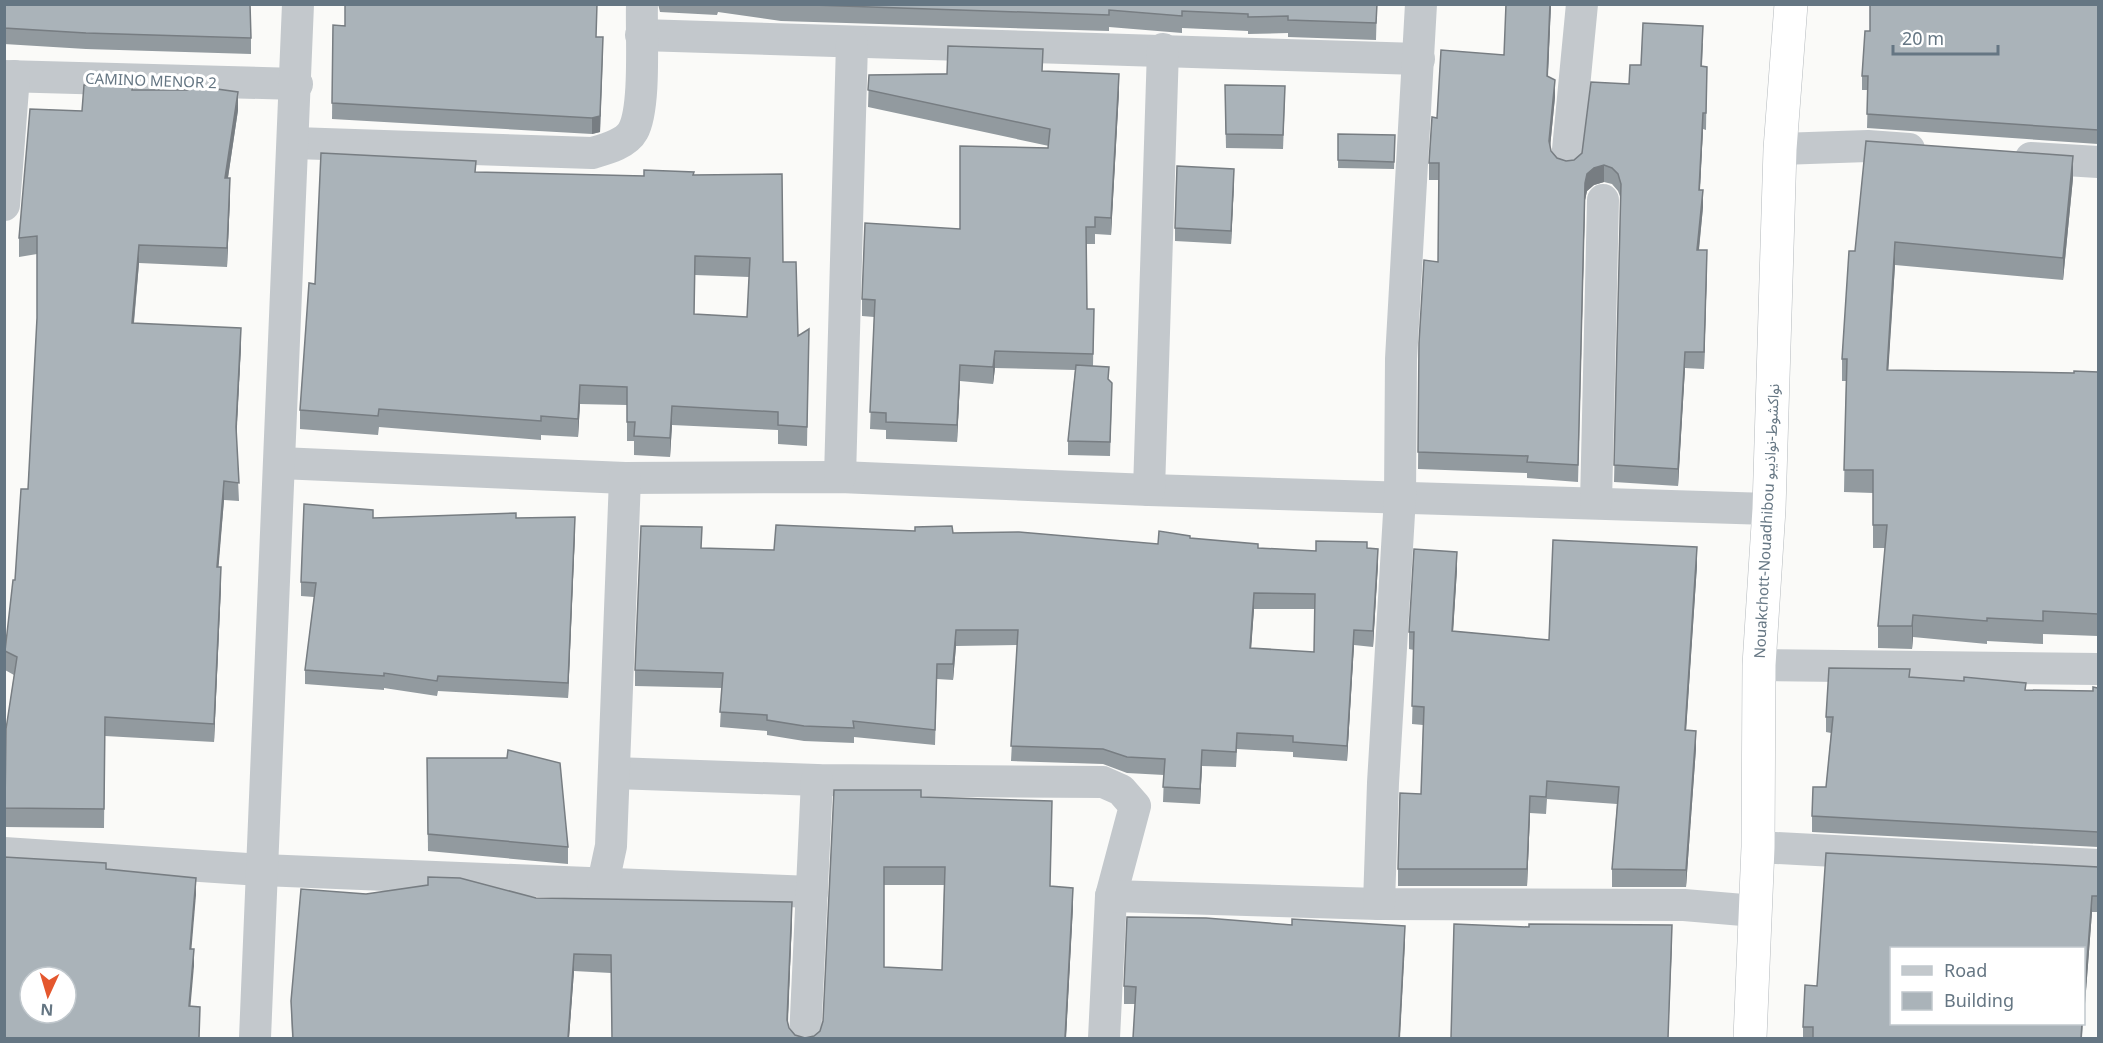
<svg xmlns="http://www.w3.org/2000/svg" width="2103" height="1043" font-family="'Noto Sans','Noto Sans Arabic',sans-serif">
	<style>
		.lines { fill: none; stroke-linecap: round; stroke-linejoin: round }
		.trunk-casing { stroke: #b4b9bd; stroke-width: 34 }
		.minor { stroke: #c3c8cc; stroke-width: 32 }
		.trunk { stroke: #fff; stroke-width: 33 }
		.wall { fill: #929a9f; fill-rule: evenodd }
		.shaded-wall { fill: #777d82 }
		.building { fill: #aab3b9; stroke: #777d82; stroke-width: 1.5; fill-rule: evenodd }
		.labels { text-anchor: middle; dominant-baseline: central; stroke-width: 6; stroke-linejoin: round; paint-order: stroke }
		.street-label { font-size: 15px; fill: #657683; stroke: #fff }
	</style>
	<rect width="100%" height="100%" fill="#fafaf8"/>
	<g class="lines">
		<defs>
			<path id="trunk" d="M1750,1038l8,-191 1,-182 10,-156 11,-360 11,-145"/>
		</defs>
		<use href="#trunk" class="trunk-casing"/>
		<g class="minor">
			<path d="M641,35l778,24"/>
			<path d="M4,76l293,8"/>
			<path d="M295,143l297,10c14,-4 34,-9 41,-22 13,-23 8,-97 9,-127"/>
			<path d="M1780,149l88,-3 41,3"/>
			<path d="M2031,158l67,4"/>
			<path d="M1567,160l15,-156"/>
			<path d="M4,205l10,-129"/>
			<path d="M280,463l345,15 215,-1 309,13 620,19"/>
			<path d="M840,477l12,-434"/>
			<path d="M1149,490l14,-441"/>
			<path d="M1596,503l7,-303"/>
			<path d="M1759,665l339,4"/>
			<path d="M614,773l203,7 286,2 18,8 14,16 -24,90 -7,142"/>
			<path d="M1758,847l340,18"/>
			<path d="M4,853l258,17 550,22"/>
			<path d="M603,883l8,-37 14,-368"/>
			<path d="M1111,896l268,8 305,1 71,6"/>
			<path d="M1379,904l4,-121 17,-286 1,-138 20,-355"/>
			<path d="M255,1038l43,-1034"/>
			<path d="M805,1038l12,-258"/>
		</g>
		<use href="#trunk" class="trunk"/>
	</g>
	<g class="wall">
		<path d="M4,4l247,34v16l-165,-5 -82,-5z"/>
		<path d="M658,4h719l-1,36 -88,-3v-4l-40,1v-3l-66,-3v5l-73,-6v4l-328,-10 -63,-9 -1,3 -57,-3z"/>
		<path d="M1551,4l-3,73 7,20 -5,50 1,4 6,7 9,3 8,-1 8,-7 47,-69 12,-19 62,-22 -1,23 5,1 -1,63 -3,-1 -3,61 3,17 -4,43 8,17 -3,102 -19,-1 -7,118 -64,-4 7,-283 -3,-8 -6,-7 -8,-2 -10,3 -7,6 -2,9 -7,282 -51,-4v-5l-109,-4 1,-126 19,-81 1,-82h-10v-17l8,-45 67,-63z"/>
		<path d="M2098,4v140l-231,-16 1,-38h-6v-14l8,-45z"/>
		<path d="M333,25l264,12 6,17 -3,78 -8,2 -260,-15z"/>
		<path d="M1043,71l76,20 -8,144 -16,-1v10h-9l1,65h7l-1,57 16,14 3,16 -2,60 -42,-1v-14l7,-71 -80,-2 -2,16 -33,-3 -3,61 -71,-3v-9l-16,-1 4,-112 -12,-1v-17l98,-70 88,-81 1,-2 -181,-39 1,-32z"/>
		<path d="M133,90l105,20 -10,68 2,19 -3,70 -88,-4 -5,60 107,23 -5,91 3,64 -15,-1 -6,67 3,19 -7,156 -109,-6 -1,92 -99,-1 1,-98 8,-54 -9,-5v-19l23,-162 9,-171v-64l-18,3v-19l63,-127z"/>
		<path d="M1225,99h60l-2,50 -57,-1z"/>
		<path d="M1338,134l57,8 -1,27 -56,-1z"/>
		<path d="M476,172l168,4 50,-1 89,87 15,74 11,-7 -2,117 -29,-2v-14l-106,-5 -2,32 -36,-2v-14h-7v-36l-47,-1 -2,33 -37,-2v5l-162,-13 -1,8 -78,-6v-19l15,-126zM695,275l54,2 -2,40 -53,-3z"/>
		<path d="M2073,178l-10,102 -168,-15 -7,105 186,3 24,-1v264l-55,-2v10l-56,-3v3l-74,-7 -1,12 -34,-1v-22l7,-78h-12v-55l-29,-1 2,-111h-4v-22l13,-108z"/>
		<path d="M1234,183l-3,61 -56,-3v-13z"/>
		<path d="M373,518h143l59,14 -7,166 -130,-7 -1,5 -53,-8v2l-79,-6v-14l9,-73 -13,-1v-14z"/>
		<path d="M953,533l205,11 32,-6 68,10 58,3 51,-3 11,16 -5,83 -19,-2 -7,116 -54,-4v-5l-56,-3 -1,18 -34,-1 -2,38 -37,-2 1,-27 -37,-2 -24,-9 -92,-3 6,-116 -61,1 -3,34 -16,-1 -2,66 -81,-8v6l-50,-2 -37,-6v-4l-47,-4 2,-39 -87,-2v-16l67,-122 72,2zM1254,609h61l-1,43 -63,-4z"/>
		<path d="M1697,565l-11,165 10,18 -10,139h-74v-18l5,-65 -70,-5 -1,15 -16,-1 -3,73h-129v-17l23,-75 2,-69 -11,-1 2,-74 -5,-1v-17l48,-63 -4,62 96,9z"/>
		<path d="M1910,678l116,12 67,1 5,-3v159l-286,-15v-16l14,-29 5,-54 -5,-1v-15z"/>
		<path d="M427,758h80l61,89v17l-140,-13z"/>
		<path d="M834,790l87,7 131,22 -2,67 23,20 -7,132h-454l-1,-65 -37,-2 -5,67h-277l-1,-37 75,-107 170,4 256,21 -4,104 1,5 6,7 10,3 9,-2 6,-5 3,-10zM884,885h60l-2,85 -58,-3z"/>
		<path d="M2098,867v45h-6l-8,105v-69l-192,75h191l-1,15h-279v-11l14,-41z"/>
		<path d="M1405,943l-270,61h-11v-18z"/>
	</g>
	<g class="shaded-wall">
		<path d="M1550,4h1l-4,89v-17z"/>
		<path d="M603,37l-3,95 -8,2v-16z"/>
		<path d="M1119,74v17l-8,144v-17z"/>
		<path d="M1555,80v17l-6,61v-17z"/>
		<path d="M238,92v18l-13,87v-19z"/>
		<path d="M1703,113v16l-4,78v-17z"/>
		<path d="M2073,156v22l-10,102v-22z"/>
		<path d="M1604,165v17l-10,3 -7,6 -2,9 -7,282 7,-299 2,-9 7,-6z"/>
		<path d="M1234,169v14l-3,61v-13z"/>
		<path d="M230,178v19l-3,70v-19z"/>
		<path d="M1703,190v17l-6,60v-17z"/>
		<path d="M1895,242v23l-8,127v-22z"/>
		<path d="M139,245v18l-7,78v-18z"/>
		<path d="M1707,250v17l-3,102v-17z"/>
		<path d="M241,328v18l-5,100v-19z"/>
		<path d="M995,351v17l-2,16v-17z"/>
		<path d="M1685,352v16l-7,118v-17z"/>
		<path d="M960,365v16l-3,61v-17z"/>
		<path d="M580,385v19l-2,33v-18z"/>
		<path d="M672,406v19l-2,32v-19z"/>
		<path d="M224,481v19l-7,86v-19z"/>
		<path d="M575,517v15l-7,166v-15z"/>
		<path d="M1697,547v18l-12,182v-17z"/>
		<path d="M1378,549v15l-5,83v-16z"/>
		<path d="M1457,552v17l-5,80v-18z"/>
		<path d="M221,567v19l-7,156v-18z"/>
		<path d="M1254,593v16l-4,55v-16z"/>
		<path d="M1913,615v22l-1,12v-23z"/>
		<path d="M956,630v16l-3,34v-16z"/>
		<path d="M1354,630v15l-7,116v-15z"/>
		<path d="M1696,731v17l-10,139v-17z"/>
		<path d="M1202,750v16l-2,38v-15z"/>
		<path d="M1530,796v17l-3,73v-17z"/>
		<path d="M196,878v17l-6,71v-17z"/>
		<path d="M1073,888v18l-7,132h-1z"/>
		<path d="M2092,896v16l-8,105v-16z"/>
		<path d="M792,902v17l-5,119v-18z"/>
		<path d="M1672,925v21l-4,92z"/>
		<path d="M1405,926v17l-5,95h-1z"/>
		<path d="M194,949v17l-5,57v-17z"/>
		<path d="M574,954v17l-5,67h-1z"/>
	</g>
	<g class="building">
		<path d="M4,4h246l1,34 -165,-5 -82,-5z"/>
		<path d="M345,4h252l-1,33h7l-3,79 -8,2 -260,-15 1,-78 12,1z"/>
		<path d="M783,4h594l-1,19 -88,-3v-4l-40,1v-3l-66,-3v5l-73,-6v5z"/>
		<path d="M1506,4h44l-3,72 8,4 -6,61 2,10 6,7 9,3 8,-1 8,-7 9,-71 38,2 1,-19h11l2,-42 60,3 -2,40 6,1 -1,46h-3l-4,77h4l-6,60h10l-3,102h-19l-7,117 -64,-4 7,-281 -3,-10 -6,-6 -8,-3 -10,3 -7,6 -2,9 -7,282 -51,-3 1,-6 -110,-4 1,-109 5,-83 14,2 1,-99h-10l3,-46 5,1 4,-68 63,5z"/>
		<path d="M1870,4h228v126l-231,-16 1,-38h-6l3,-45h5z"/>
		<path d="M948,46l95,3 -1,22 77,3 -8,144 -16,-1v10h-9l1,82h7l-1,45 -98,-3 -2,16 -33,-2 -3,60 -71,-3v-9l-16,-1 5,-112 -13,-1 3,-76 95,6v-83l88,2 2,-19 -182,-39 1,-15 78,-1z"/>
		<path d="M133,84l-1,6h56l1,-5 49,7 -13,86h5l-3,70 -88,-3 -7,78 109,5 -5,99 3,56 -15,-2 -7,86h4l-7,157 -109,-7 -1,92 -99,-1 1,-79 11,-72 -12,-6 8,-71h2l6,-91h7l9,-171v-82l-18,2 11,-129 52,2 2,-26z"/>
		<path d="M1225,85l60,1 -2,49 -57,-1z"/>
		<path d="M1338,134l57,1 -1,27 -56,-2z"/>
		<path d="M1866,141l207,15 -10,102 -168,-16 -8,128 187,3v-2l24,1v242l-55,-3v10l-56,-3v3l-74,-6 -1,11h-34l9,-101h-14v-55h-29l3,-111h-5l7,-108h6z"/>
		<path d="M321,153l155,8 -1,11 169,4v-6l50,2 -1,3 89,-1 1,88h13l2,74 11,-7 -2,98 -29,-2v-13l-106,-6 -2,32 -36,-2 1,-14h-8v-35l-47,-2 -2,34 -37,-3v5l-162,-12 -1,7 -78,-6 9,-127 6,1zM695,256l55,2 -3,59 -53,-3z"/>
		<path d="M1177,166l57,3 -3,62 -56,-3z"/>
		<path d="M1076,365l33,2 -1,12 4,4 -2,59 -42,-1z"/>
		<path d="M304,504l69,6v8l143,-5v5l59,-1 -7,166 -130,-7 -1,5 -53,-8v3l-79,-6 11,-87 -15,-1z"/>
		<path d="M776,525l139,6v-4l37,-1 1,7 66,-1 139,12 1,-13 31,5v2l68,6v4l58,3v-10l51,1v6l11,1 -5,82 -19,-1 -7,116 -54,-4v-6l-56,-3 -1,19 -34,-2 -2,39 -37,-2 2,-28 -38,-2 -24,-8 -92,-3 7,-116h-62l-3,34h-16l-2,66 -82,-9 1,7 -50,-2 -37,-6v-5l-47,-3 3,-39 -88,-3 6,-144 61,1 -1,21 73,2zM1254,593l61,1 -1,58 -64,-4z"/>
		<path d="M1553,540l144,7 -12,183 11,1 -10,139 -74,-1 7,-82 -72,-6 -1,16 -16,-1 -3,73h-129l2,-76 21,1 3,-87 -12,-1 2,-74h-5l5,-83 43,3 -5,79 97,9z"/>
		<path d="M1829,668l81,1 -1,8 55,4v-4l62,6 -1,7 68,1v-4l5,1v144l-286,-16 1,-29h13l7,-70h-7z"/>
		<path d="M508,750l52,13 8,84 -140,-13 -1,-76h80z"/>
		<path d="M834,790h87v7l131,4 -2,85 23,2 -8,150h-453l-1,-83 -37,-1 -6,84h-275l-2,-37 10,-112 65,5 62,-9v-8l32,1 76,20 256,4 -5,118 2,8 6,7 10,3 9,-2 6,-5 3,-10zM884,867h61l-3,103 -58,-3z"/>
		<path d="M1826,853l272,14v29h-6l-8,105v-53h-192v75h190l-1,15h-268v-11h-10l2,-42 12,1z"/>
		<path d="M4,857l102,6v6l90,9 -6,71h4l-5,57 11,1 -1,31h-195zM30,977h36v36h-36z"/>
		<path d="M1127,917l79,1 86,7v-6l113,7 -6,112h-266l3,-51 -12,-1z"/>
		<path d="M1454,924l75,3v-3l143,1 -4,113h-217z"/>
	</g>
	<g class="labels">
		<g class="street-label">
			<text transform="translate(151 80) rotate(2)">CAMINO MENOR 2</text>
			<text transform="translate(1766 521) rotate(-87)">Nouakchott-Nouadhibou نواكشوط-نواذيبو</text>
		</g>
	</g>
	<rect width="2103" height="1043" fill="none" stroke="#657683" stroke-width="12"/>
	<rect x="1890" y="947" width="195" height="78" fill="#ffffff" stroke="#c1c8cd" stroke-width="1.5"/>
	<rect x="1902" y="966" width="30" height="9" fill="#c3c8cc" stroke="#c1c8cd" stroke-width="1.5"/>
	<text x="1944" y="977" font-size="18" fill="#657683">Road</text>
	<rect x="1902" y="992" width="30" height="18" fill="#aab3b9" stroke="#c1c8cd" stroke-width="1.5"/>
	<text x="1944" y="1007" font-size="18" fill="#657683">Building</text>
	<g transform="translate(48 995) rotate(184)"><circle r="28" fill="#ffffff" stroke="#c1c8cd" stroke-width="1.5"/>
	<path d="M0-4.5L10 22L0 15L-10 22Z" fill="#e4572e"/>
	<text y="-9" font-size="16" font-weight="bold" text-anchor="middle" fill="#657683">N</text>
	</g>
	<path d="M1893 45v9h105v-9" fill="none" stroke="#657683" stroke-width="3"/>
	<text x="1902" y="45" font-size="18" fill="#657683" stroke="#ffffff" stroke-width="4.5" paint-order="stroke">20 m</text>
</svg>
